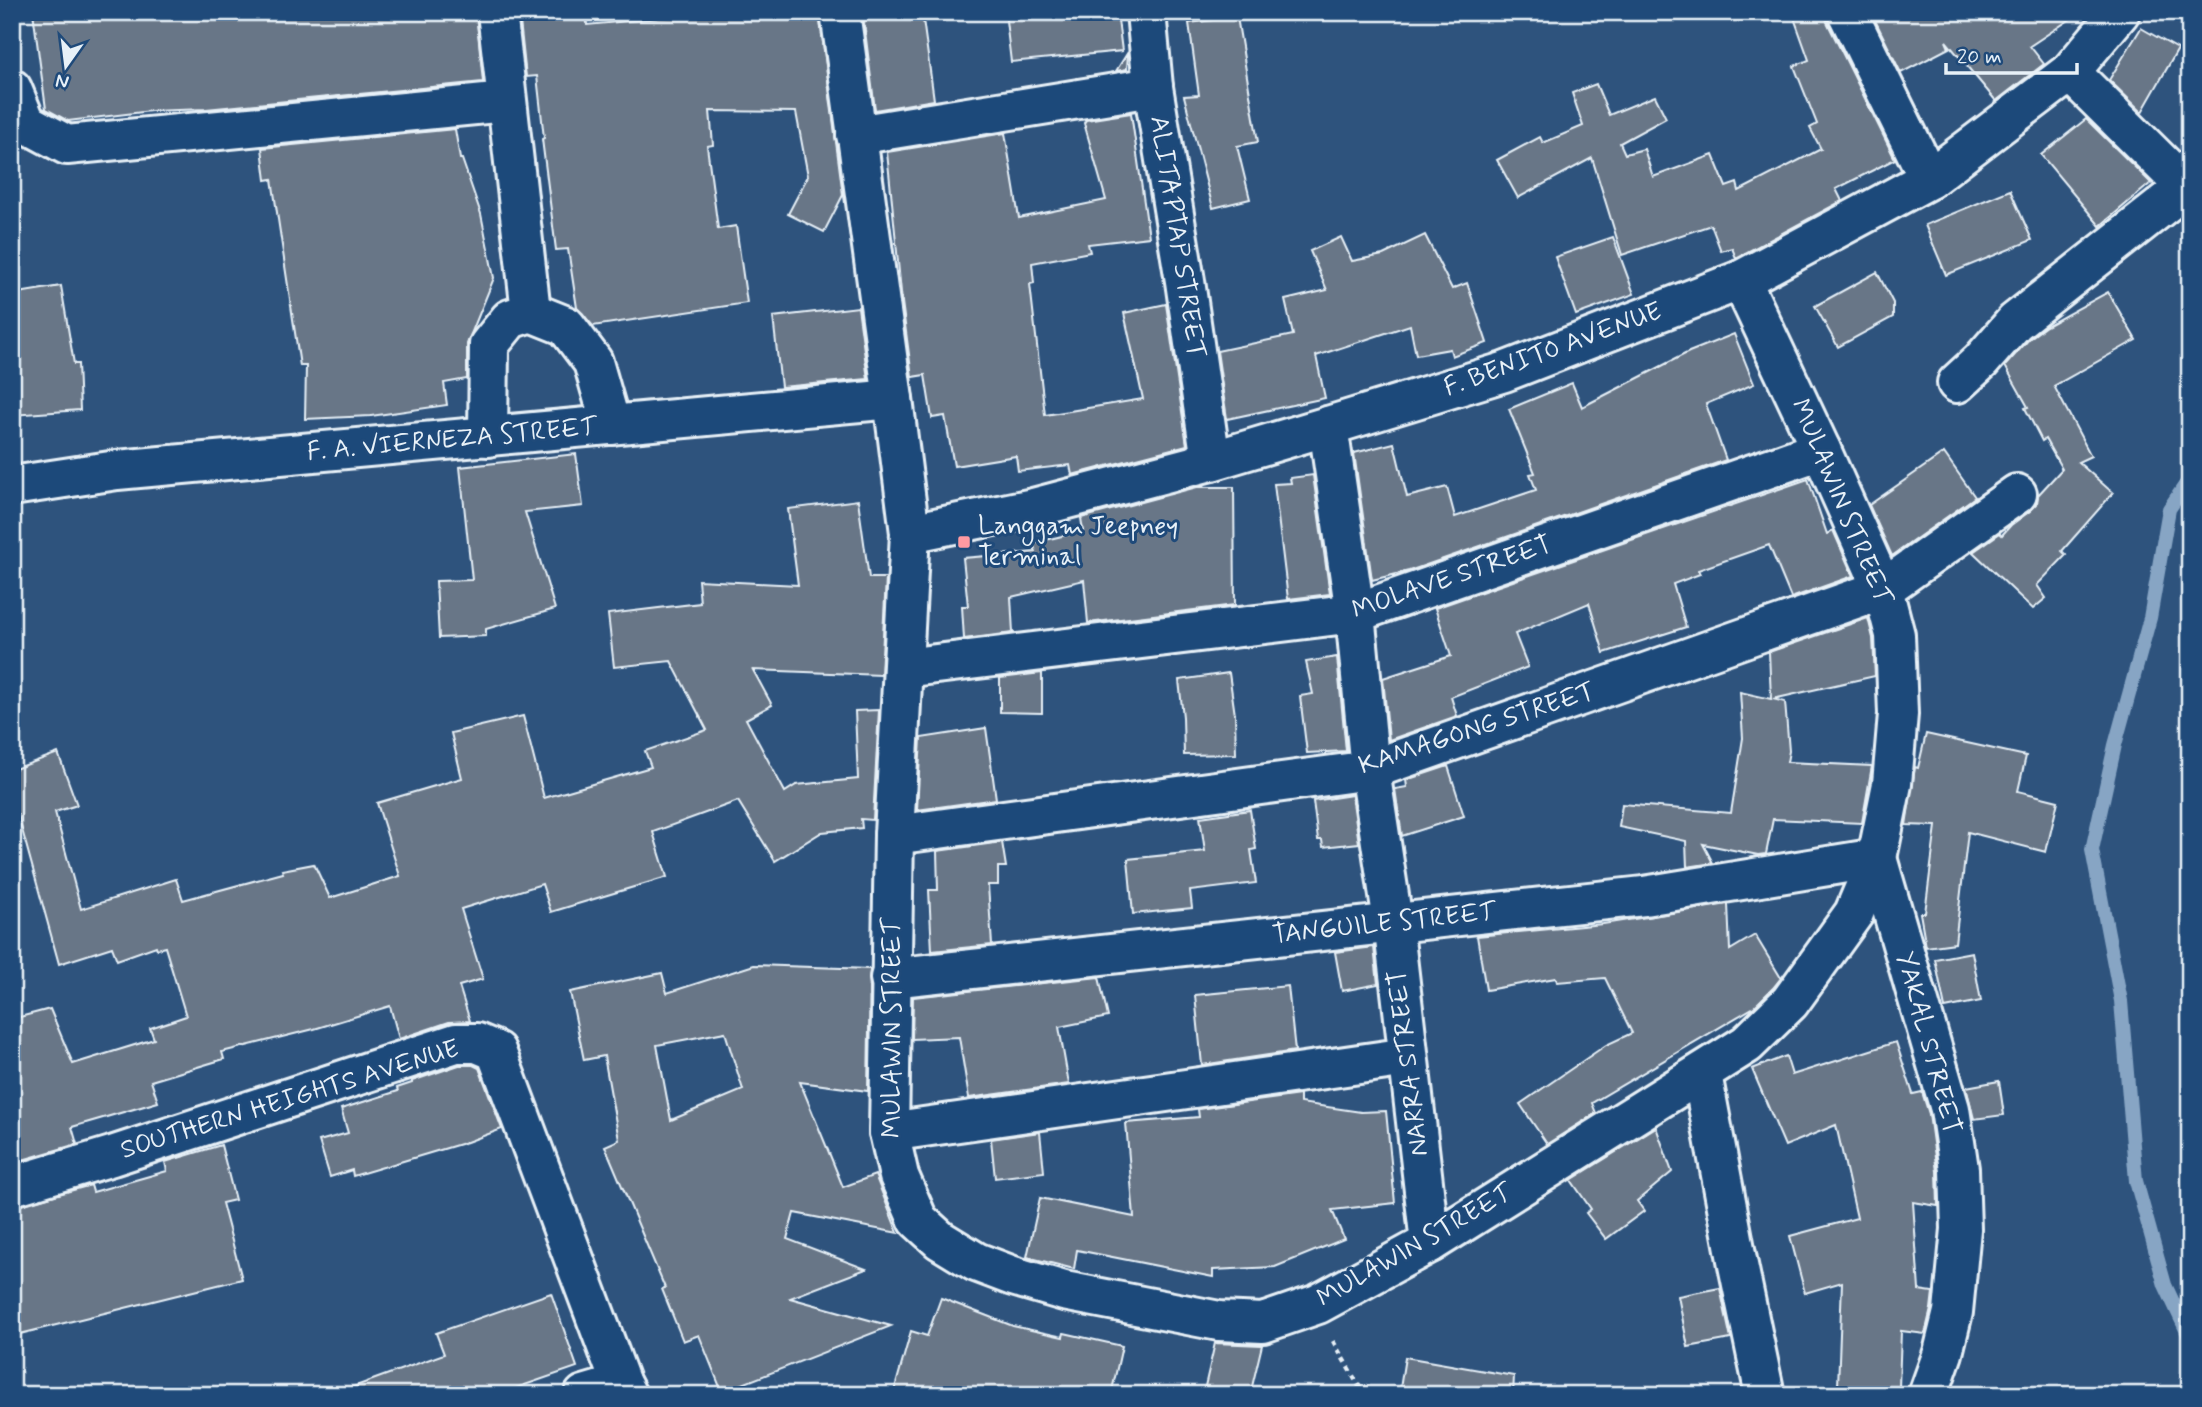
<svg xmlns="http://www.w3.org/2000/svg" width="2202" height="1407" font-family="Mynerve,sans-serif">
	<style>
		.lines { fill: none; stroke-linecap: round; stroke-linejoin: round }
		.stream { stroke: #87a5c4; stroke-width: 14 }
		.building { fill: #687687; stroke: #e8f1f8; stroke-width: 2; fill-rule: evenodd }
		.minor-casing { stroke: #e8f1f8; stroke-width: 44 }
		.tertiary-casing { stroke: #e8f1f8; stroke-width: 44 }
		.path { stroke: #e8f1f8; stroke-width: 4.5; stroke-dasharray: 5 5; stroke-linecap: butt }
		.minor { stroke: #1f4a7a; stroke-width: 38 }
		.tertiary { stroke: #1f4a7a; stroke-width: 38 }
		.poi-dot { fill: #ff9aa2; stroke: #1f4a7a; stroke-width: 2.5 }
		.labels { text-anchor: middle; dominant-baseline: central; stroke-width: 6; stroke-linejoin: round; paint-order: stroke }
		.street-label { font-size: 26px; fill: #e8f1f8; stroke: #1f4a7a }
		.poi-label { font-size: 26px; fill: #e8f1f8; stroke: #1f4a7a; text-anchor: start }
	</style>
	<rect width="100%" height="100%" fill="#2e537d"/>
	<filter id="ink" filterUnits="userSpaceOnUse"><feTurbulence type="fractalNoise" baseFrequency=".0143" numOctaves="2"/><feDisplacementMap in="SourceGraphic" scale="14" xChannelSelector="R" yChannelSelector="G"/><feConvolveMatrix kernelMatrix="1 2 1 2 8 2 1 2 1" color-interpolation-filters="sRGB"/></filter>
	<g filter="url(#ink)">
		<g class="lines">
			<path class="stream" d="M2190,478l-21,31 -19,109 -35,127 -23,105 29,151 15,180 29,104 25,53"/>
		</g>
		<g class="building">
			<path d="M33,12h443l7,70 -277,27 -55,2 -83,10 -22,-12z"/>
			<path d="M519,12h67l1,13 136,-13h96l24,183 -19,37 -36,-18 20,-38 -12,-64 -86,-1 3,34 -6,1 11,83 18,-3 11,77 -154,23 -16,-18 -9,-59 -12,1 -14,-111 2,-1 -7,-62 -11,1z"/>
			<path d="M881,12h41l12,88 -59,10 -12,-95z"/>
			<path d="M1005,12h112l5,39 -111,11z"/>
			<path d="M1792,12h33l2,10 68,137 -59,30 6,12 -106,57 -4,-10 -11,3 -10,-26 -89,30 -30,-97 -74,40 -21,-38 43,-23 3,6 40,-17 -11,-33 24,-9 13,31 46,-19 11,22 -46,25 5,11 19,-5 9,28 60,-22 13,32 11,-4 2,8 82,-42 -11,-21 7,-4 -23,-58 15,-6z"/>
			<path d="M1871,12h210l-51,34 14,18 -48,37 -50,-60 3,7 -48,25z"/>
			<path d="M1237,17l21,125 -21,4 13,53 -37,9 -29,-112 15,-1 -10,-72z"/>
			<path d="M2141,28l37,21 -36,63 -33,-32z"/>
			<path d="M1128,52l-1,17 -11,2z"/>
			<path d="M1131,113l18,124 -61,7 2,8 -58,11 2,20 -4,1 15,131 98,-16 -19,-86 42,-9 21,141 -115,30 -2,-10 -52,6 -2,-15 -62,10 -9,-50 -13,2 -7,-43 -13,2 -10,-75 -15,-150 118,-19 14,85 87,-18 -22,-77 2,-3z"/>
			<path d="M2086,119l65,64 -51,43 -59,-71z"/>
			<path d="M455,129l5,30h2l19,55 13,64 -27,66v35l-23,4 3,22 -76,11 -66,3 1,-53h-6l-28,-187 -6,1 -4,-32z"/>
			<path d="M2010,190l22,50 -86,35 -21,-50z"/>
			<path d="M1425,235l27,54 15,-6 20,60 -35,13 -2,-7 -34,6 -6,-30 -94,31 9,42 -98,21 -10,-68 76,-16 -8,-35 42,-10 -17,-39 31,-14 11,24 31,-6z"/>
			<path d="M1613,237l21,57 -58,21 -21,-58z"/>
			<path d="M1877,272l16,31v14l-55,30 -23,-41z"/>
			<path d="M61,286l13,78h4l2,46 -68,5v-121z"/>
			<path d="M2108,292l28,48 -82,46 37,70 -13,6 35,31 -51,58 4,4 -29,30 9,13 -13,11 -60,-57 27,-19 2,2 9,-10 19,-14 7,-7 1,-9 24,-26 -17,-30 -3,2 -17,-33 3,-1 -23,-41 25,-28 16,-12z"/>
			<path d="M858,307l10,72 -87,8 -8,-70z"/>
			<path d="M1734,334l20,50 -48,20 20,56 -317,111 -37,9 -18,-127 40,-10 13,54 40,-10 8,30 81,-27 -6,-16 5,-1 -26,-64 63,-26 10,24 107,-55z"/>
			<path d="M1944,453l31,44 -83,59 -23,-51z"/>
			<path d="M576,454l7,52 -58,6 30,97 -69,20v7l-47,2 -3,-57 36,-1 -12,-113z"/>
			<path d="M1313,475l17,119 -42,5 -14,-115 17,-1 -1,-5z"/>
			<path d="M1808,479l19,55 6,-4 20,46 -62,22 -22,-53 -71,25 2,4 -27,10 13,43 -82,26 -15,-50 -74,31 13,33 -77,30 6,19 -68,24 -6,-62 68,-22 -16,-48z"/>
			<path d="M1197,487h37l1,118 -147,18 -4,-43 -73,17 2,36 -49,6 -2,-33h6l-5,-48 73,-6 -3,-9 50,-12 -2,-13z"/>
			<path d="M858,500l11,78h17l-5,97 -128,-5 19,35 -26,14 39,73 11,-7 62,-6 -3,-68 24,-1 -6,110 -12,-1 1,9 -40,4 -47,29 -37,-60 -85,31 14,45 -116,35 -9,-28 -81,25 22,70 -24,7 11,35 -21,1 -50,17 -9,-33 -76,23 -92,23 2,7 -73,22 7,21 -86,25 5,17 -65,19v-144l38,-10 23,55 81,-25 -4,-11 36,-12 -21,-69 -8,2 -1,-3 -39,14 -5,-13 -53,17 -41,-149 -6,2v-47l46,-17 19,52 -22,7 26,97 95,-30 7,21 100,-27 -1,-3 32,-6 16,34 70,-22 -23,-73 85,-25 -11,-45 72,-17 21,82 107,-31 -6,-16 62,-21 -36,-69 -57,6 -6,-53 92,-11 -2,-23 100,5 -10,-76z"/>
			<path d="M1868,618l5,20 2,38 -102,23 12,3 4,49 -2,11 85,4 -10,57 -89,-4 -7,35 -8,1 -55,-11 10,19 -26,4 -1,-26 -67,-14 3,-23 109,9 12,-75 -3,-46 31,7 -2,-47z"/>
			<path d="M1337,657l9,94 -39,2 -7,-57 13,-2 -7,-32z"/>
			<path d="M1042,673v40l-42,-1v-34z"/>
			<path d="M1229,673l6,42 1,39 -52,1 -1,-38 -4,-37z"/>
			<path d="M986,728l10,71 -79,11 4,-72z"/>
			<path d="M1926,734l100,22 -8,35 40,10 -12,51 -78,-20 -13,111 -29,4 -6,-34h5l11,-87 -30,-1 9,-58 3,1z"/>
			<path d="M1448,766l16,50 -62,20 -7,-47 12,-2 -1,-7z"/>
			<path d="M1352,795l7,48 -36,4 -1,-7h-4l-5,-39z"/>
			<path d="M1250,810l6,39 -5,1 5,33 -66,8 2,17 -59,6 -5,-55 77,-8 -5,-34z"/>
			<path d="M1002,842l4,25h-8v18h-10l4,60 -60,6 -3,-61h9l-1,-39z"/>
			<path d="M1728,904l2,46 25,-15 26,43 -8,10 -19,19 -162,96 4,10 -49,31 -27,-40 86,-59 26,-12 -27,-55 -48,4 -1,-4 -70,12 -9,-54 126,-12z"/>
			<path d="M1374,947l4,37 -36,7 -7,-39z"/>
			<path d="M1972,952l9,49 -36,7 -10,-49z"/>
			<path d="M754,965l116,4 -2,122 -68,-9 43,105 32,-12 23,58 -104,-20 -7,26 79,30 -76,29 101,28 -169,66 -23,-57 -16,6 -21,-52 3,-1 -60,-142 14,-6 -15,-84 -20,4 -14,-68 92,-19 5,20zM725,1032l18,58 -72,30 -14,-75z"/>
			<path d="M1099,977l9,40 -49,10 10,57 -100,14 -10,-61 -47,2 1,-42z"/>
			<path d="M1288,986l7,65 -93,14 -7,-70z"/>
			<path d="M1896,1042l17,52 9,-2 7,22 8,57 1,35 -25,-4 6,88 14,2 -2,17 -6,25 -24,-3 -2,57 -61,-2 4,-104 -37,11 -15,-57 67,-18 -21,-93 -51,21 -33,-77 34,-13 6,19z"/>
			<path d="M459,1065h14l6,3 23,61 -35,13 -114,34 -1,-6 -22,7 -11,-36 29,-8 -7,-24 57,-18 -1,-3 15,-5v-2z"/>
			<path d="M1999,1081l5,34 -30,4 -8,-32z"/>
			<path d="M1300,1095v8l61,9 25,-1 9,92 -63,7 12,29 -69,28 -62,3v7l-136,-27 -3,19 -47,-12 13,-59 94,19 -8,-94 73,-6 -1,-8z"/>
			<path d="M1656,1127l16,45 -35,29 7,10 -38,28 -20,-26 5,-4 -20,-29z"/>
			<path d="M1040,1132l4,40 -49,6 -4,-39z"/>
			<path d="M221,1145l14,55 -13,3 20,76 -230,57v-129l79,-22 2,7 74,-21 -2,-9z"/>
			<path d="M1720,1288l11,51 -43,8 -10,-51z"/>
			<path d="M551,1293l26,74 -81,28h-151v-5l99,-36 -8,-21z"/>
			<path d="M941,1298l72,28 50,11 1,-4 58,13 -11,49h-218l18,-64 16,5z"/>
			<path d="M1215,1343l47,2 -12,50h-47z"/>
			<path d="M1405,1357l109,19 -1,19h-114z"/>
		</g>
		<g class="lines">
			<defs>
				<g id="minor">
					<path d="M497,12l34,300"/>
					<path d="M840,12l53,387"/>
					<path d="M1146,12l7,75 32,194 26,180"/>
					<path d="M1847,12l82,167"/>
					<path d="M2070,72l120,119"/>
					<path d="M12,89l14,34 41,22 439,-43"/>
					<path d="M856,135l297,-48"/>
					<path d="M1957,383l24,-22 34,-39 170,-134"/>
					<path d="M1328,426l27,187 15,157 23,152 37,321"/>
					<path d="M488,437l1,-92 21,-26 21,-7 35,14 27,36 18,63"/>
					<path d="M903,668l452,-55 466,-163"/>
					<path d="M894,835l476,-65 513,-181 134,-95"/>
					<path d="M890,978l754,-82 233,-38 73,251 9,60 2,60 -8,83 -10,41 -15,42"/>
					<path d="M889,1132l519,-75"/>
					<path d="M12,1186l100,-30 344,-113h21l19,8 125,333 6,11"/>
					<path d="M584,1395l37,-11"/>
				</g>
				<g id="tertiary">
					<path d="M12,486l105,-16 776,-71 17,134 -16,302 -5,297 10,44 19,44 22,20 36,22 37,14 51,15 155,30 44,2 55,-19 112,-61 317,-199 43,-42 64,-89 23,-55 15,-74 6,-70 -3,-79 -12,-46 -62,-139 -80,-170"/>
					<path d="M910,533l123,-25 178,-47 117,-35 176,-54 237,-92 188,-101 141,-107 50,-60"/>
					<path d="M1702,1074l36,191 27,130"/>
				</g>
			</defs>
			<use href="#minor" class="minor-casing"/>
			<use href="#tertiary" class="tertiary-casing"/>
			<path class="path" d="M1333,1341l31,54"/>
			<use href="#minor" class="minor"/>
			<use href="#tertiary" class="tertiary"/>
		</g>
	</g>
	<rect class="poi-dot" x="957" y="535" width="14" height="14" rx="3.5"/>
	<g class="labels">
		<g class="street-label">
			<text transform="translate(1177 237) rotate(81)">ALITAPTAP STREET</text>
			<text transform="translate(1553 350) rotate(-20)">F. BENITO AVENUE</text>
			<text transform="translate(452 440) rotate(-5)">F. A. VIERNEZA STREET</text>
			<text transform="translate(1841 502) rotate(67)">MULAWIN STREET</text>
			<text transform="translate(1452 578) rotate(-19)">MOLAVE STREET</text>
			<text transform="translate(1477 729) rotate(-18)">KAMAGONG STREET</text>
			<text transform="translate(1384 924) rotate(-6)">TANGUILE STREET</text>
			<text transform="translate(893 1028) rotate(-90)">MULAWIN STREET</text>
			<text transform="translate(1928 1043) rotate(75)">YAKAL STREET</text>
			<text transform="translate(1409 1063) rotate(-97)">NARRA STREET</text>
			<text transform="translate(290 1100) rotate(-17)">SOUTHERN HEIGHTS AVENUE</text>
			<text transform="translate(1415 1246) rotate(-30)">MULAWIN STREET</text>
		</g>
		<g class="poi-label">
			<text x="978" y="527">Langgam Jeepney<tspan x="978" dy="30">Terminal</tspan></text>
		</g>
	</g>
	<rect width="2202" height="1407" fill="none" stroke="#1f4a7a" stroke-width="42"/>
	<rect x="21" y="21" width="2160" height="1365" fill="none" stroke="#e8f1f8" stroke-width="2.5" filter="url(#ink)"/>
	<g transform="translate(66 66) rotate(194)" stroke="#1f4a7a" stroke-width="5" paint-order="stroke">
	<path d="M0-5L12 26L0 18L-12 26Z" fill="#e8f1f8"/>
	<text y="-10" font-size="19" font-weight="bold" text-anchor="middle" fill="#e8f1f8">N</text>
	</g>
	<path d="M1946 63v10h131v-10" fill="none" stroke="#e8f1f8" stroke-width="3.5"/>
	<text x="1957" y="63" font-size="21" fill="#e8f1f8" stroke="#1f4a7a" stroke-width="5" paint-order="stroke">20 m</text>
</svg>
